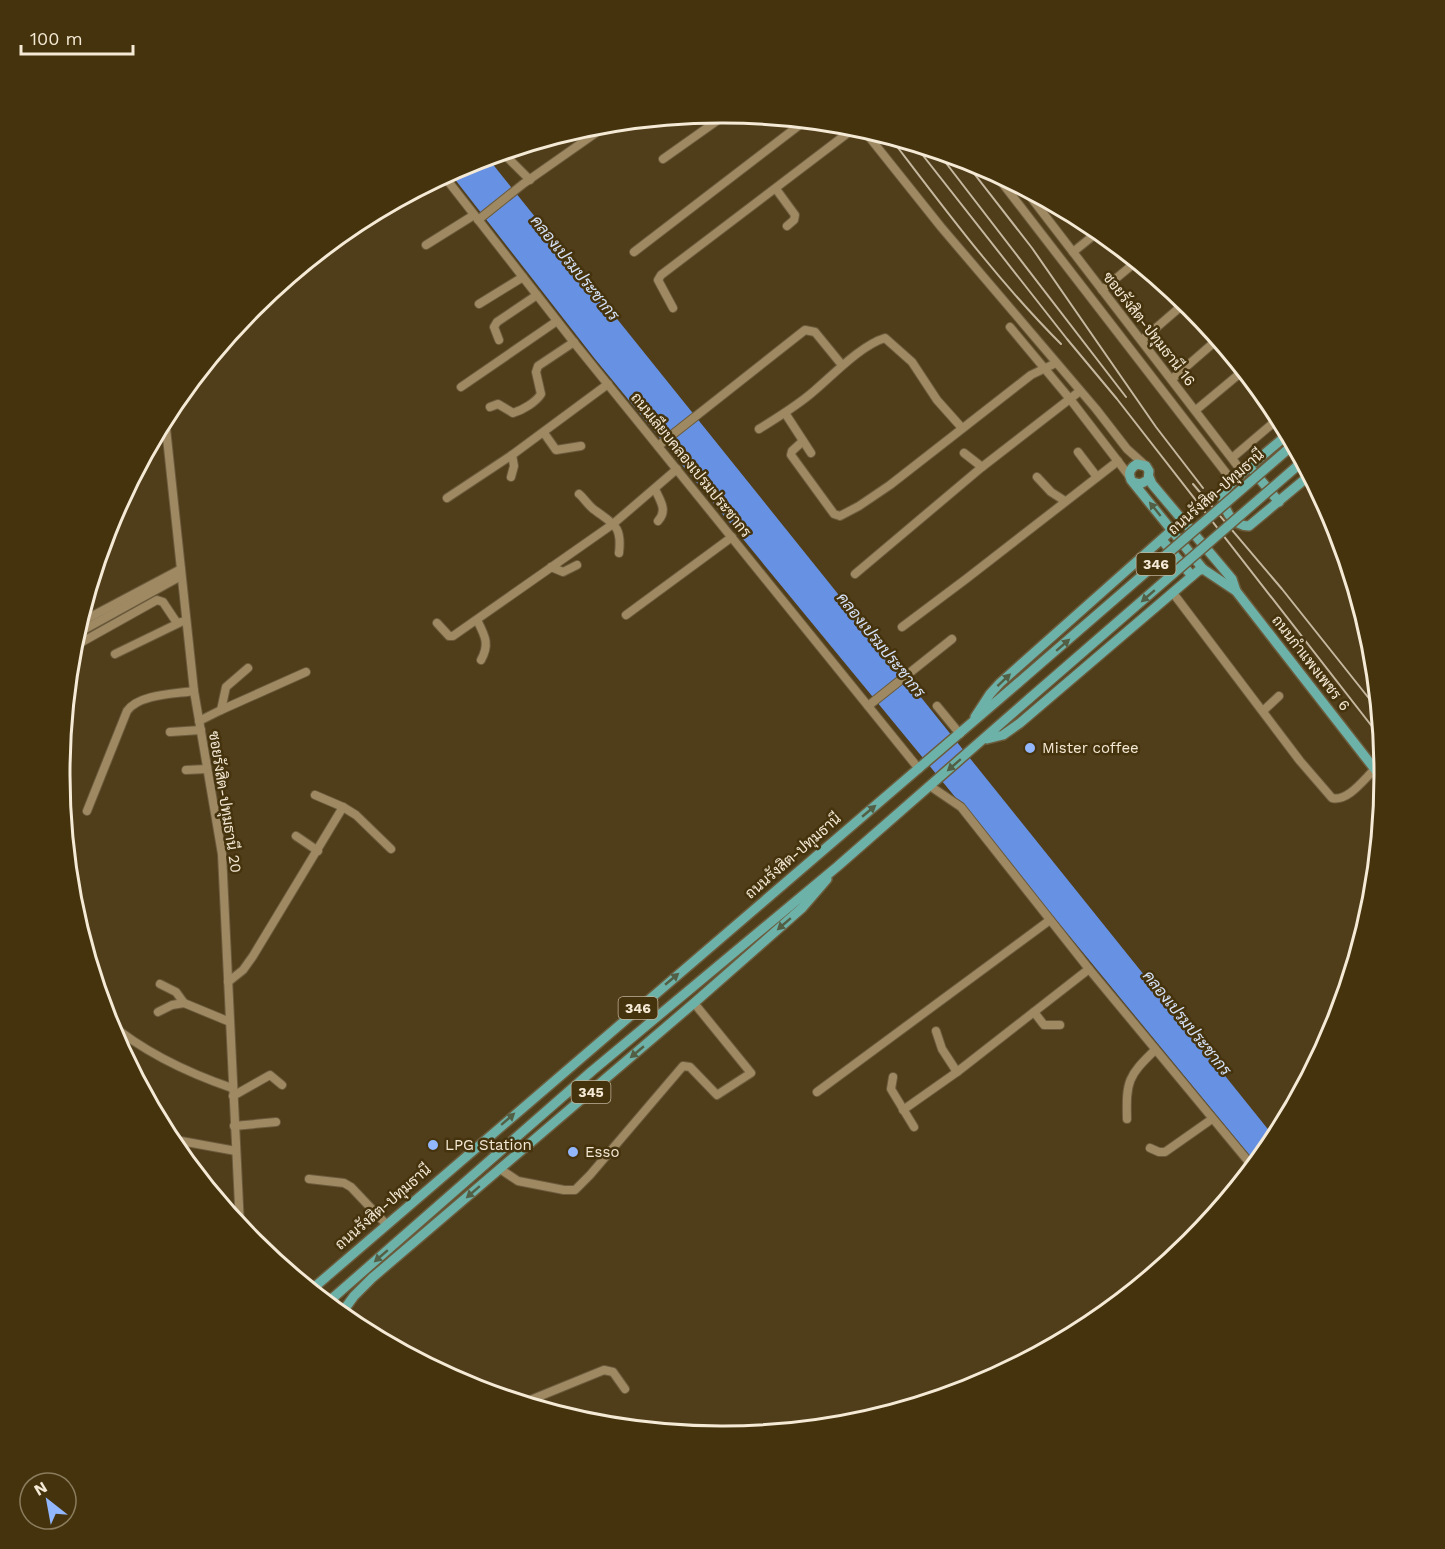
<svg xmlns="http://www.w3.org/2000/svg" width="1445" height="1549" font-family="'Work Sans',Sarabun,sans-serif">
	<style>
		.water { fill: #6792e3 }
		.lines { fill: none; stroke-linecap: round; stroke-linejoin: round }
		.minor-casing { stroke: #6b5b3c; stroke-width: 10 }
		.major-casing { stroke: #6b5b3c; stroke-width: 12 }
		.minor { stroke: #9e8963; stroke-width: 8 }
		.major { stroke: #6db2a9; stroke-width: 9 }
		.rail { stroke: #c5b89f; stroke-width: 2 }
		.major-bridge-casing { stroke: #6b5b3c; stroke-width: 12; stroke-linecap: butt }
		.major-bridge { stroke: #6db2a9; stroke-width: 9 }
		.oneway { fill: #535f44 }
		.poi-dot { fill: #92b7fd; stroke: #45330d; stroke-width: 2 }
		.labels { text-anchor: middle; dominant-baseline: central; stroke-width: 5; stroke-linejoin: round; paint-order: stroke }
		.shield { fill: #45330d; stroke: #c0b39a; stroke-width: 1.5 }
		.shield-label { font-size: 14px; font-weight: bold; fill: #f5ead6 }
		.street-label { font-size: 15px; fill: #f5ead6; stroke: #45330d }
		.poi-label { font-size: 15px; fill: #f5ead6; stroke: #45330d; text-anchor: start }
		.water-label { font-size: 16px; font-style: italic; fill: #d5e1f7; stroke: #45330d }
		.rim { fill: none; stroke: #f5ead6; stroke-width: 3 }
	</style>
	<rect width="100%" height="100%" fill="#503d19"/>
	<path class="water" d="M487,157l788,981 -19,25 -661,-804 -145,-186 19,-11z"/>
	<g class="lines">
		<defs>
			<g id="minor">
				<path d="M862,128l79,99 155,182 31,40 19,17"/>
				<path d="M502,152l28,28"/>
				<path d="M663,159l65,-46"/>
				<path d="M993,171l240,311"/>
				<path d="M444,176l132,169 343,424"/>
				<path d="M1023,187l220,286"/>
				<path d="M776,189l19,26 -1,5 -7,6"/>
				<path d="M478,220l45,-36 87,-61"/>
				<path d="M426,245l48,-30"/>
				<path d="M634,252l172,-132"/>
				<path d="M1073,252l26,-21"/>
				<path d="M1167,286l16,19"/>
				<path d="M1102,290l35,-29"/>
				<path d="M479,304l44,-27"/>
				<path d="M673,308l-15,-28 3,-5 196,-149"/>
				<path d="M1010,327l60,72 60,78"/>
				<path d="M499,340l-5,-13 3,-5 40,-27"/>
				<path d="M1142,340l44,-38"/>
				<path d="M1172,379l46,-40"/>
				<path d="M461,387l96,-66"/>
				<path d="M490,407l8,-3 15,9c10,-3 23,-11 28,-19l-5,-22 2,-6 36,-24"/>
				<path d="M1196,410l48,-40"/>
				<path d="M785,413l26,40"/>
				<path d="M165,419l29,272 28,163 18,372"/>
				<path d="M759,429c19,-12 38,-23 55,-38 18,-15 47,-46 71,-53l27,24 25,38 25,28"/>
				<path d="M544,433l12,17 25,-4"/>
				<path d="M803,441l-11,10 -1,4 43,59 6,2 19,-10 31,-21 141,-110 25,-12"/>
				<path d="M658,446l147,-116 10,2 27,33"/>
				<path d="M1078,452l19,25"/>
				<path d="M964,453l18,14"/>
				<path d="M1232,458l47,-40"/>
				<path d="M511,477l3,-11 -2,-11"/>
				<path d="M1037,477l14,15 14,9"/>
				<path d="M655,489c5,12 13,21 3,32"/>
				<path d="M579,494c6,5 10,13 17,17 19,14 26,16 23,42"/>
				<path d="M447,498l65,-43 96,-71"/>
				<path d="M551,567l12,5 14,-7"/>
				<path d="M855,574l127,-107 98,-76"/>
				<path d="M1173,593l127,168 32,37c16,4 32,-19 43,-29"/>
				<path d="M626,615l106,-78"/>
				<path d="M477,620c8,16 13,24 4,40"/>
				<path d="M79,623l102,-54"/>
				<path d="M437,623l12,13h4l160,-112 64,-55"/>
				<path d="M902,627l64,-48 152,-118"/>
				<path d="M76,634l105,-58"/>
				<path d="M73,647l84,-47 6,2 14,21"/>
				<path d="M115,654l66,-32"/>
				<path d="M868,706l84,-67"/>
				<path d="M937,706l23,28"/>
				<path d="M221,710l85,-38"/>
				<path d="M1263,711l16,-15"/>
				<path d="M199,721l22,-11 5,-23 22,-19"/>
				<path d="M170,732l31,-2"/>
				<path d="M186,770l21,-1"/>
				<path d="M930,786l31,21 128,162 164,198"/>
				<path d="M343,807l13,8 35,34"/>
				<path d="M87,811l40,-100c12,-17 48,-17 67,-20"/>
				<path d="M296,836l22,15"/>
				<path d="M228,982l15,-12 10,-14 90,-149 -28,-12"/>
				<path d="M160,984l16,8 8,11"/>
				<path d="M158,1012l14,-7 12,-2 46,19"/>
				<path d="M1034,1012l10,13h16"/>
				<path d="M108,1022c36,30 80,51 124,66"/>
				<path d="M936,1031l6,18 15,23"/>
				<path d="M893,1077l-2,12 23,38"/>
				<path d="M817,1092l233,-172"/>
				<path d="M233,1096l37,-21 12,10"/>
				<path d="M903,1110l54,-38 132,-103"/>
				<path d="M1127,1119c-1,-38 1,-43 28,-69"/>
				<path d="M234,1126l42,-4"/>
				<path d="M170,1139l66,12"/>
				<path d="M1150,1148l9,4h6l47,-33"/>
				<path d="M500,1169l18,12 46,9h11l15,-15 93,-109 7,1 27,28 34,-22 -57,-70"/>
				<path d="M309,1179l35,4 7,4 35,37"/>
				<path d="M523,1403l81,-33 9,2 12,17"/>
			</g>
			<g id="major">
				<path d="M1288,434c-11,10 -59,48 -64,58 -3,8 1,16 5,23 5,7 11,11 20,11l61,-51"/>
				<path d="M1254,472l25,30"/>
				<path d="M1149,477l3,7 80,95 4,12"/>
				<path d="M1133,482l7,2 8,-4 1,-9 -3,-5 -9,-2c-7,4 -9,9 -6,16l72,89 33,22 148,190"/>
				<path d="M1162,540l30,36"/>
				<path d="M975,717l15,-23 10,-11 172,-153"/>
				<path d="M987,739l16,-4 17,-12 178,-152 5,-2"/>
				<path d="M311,1290l707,-607"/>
				<path d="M327,1303l265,-232 246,-205 192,-168"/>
				<path d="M341,1314l13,-18 18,-18 322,-275 108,-95 25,-29"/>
			</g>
		</defs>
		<use href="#minor" class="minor-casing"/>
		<use href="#major" class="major-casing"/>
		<use href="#minor" class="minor"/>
		<use href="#major" class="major"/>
		<g class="rail">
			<path d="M889,136c55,72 108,144 172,208"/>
			<path d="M914,144l153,195 50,60 264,339"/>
			<path d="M936,150l190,247"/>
			<path d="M962,158l70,90 124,179 47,61"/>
			<path d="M1193,484l89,105 97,122"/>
		</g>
		<defs>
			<g id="major-bridge">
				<path d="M1018,683l276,-239"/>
				<path d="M1030,698l273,-237"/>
			</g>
		</defs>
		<use href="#major-bridge" class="major-bridge-casing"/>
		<use href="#major-bridge" class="major-bridge"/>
	</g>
	<defs><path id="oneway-solid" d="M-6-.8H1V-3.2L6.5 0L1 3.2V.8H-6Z" transform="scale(1.5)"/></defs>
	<g class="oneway">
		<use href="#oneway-solid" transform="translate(1155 509) rotate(-129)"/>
		<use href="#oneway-solid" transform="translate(1148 596) rotate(139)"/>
		<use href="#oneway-solid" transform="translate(1063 645) rotate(-41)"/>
		<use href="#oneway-solid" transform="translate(1004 680) rotate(-43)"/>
		<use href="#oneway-solid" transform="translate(954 765) rotate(139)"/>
		<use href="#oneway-solid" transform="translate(869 811) rotate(-40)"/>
		<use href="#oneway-solid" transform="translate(784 924) rotate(139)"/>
		<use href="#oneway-solid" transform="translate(672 979) rotate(-40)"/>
		<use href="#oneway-solid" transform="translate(637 1052) rotate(140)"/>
		<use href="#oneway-solid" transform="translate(508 1119) rotate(-41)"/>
		<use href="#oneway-solid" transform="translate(473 1192) rotate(139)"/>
		<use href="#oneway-solid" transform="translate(381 1256) rotate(139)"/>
	</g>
	<g class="poi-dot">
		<circle cx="1030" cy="748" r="6"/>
		<circle cx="433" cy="1145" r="6"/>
		<circle cx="573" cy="1152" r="6"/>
	</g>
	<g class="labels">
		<g class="shield">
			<rect x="1136.5" y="553" width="39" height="22" rx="4.5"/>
			<rect x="618.5" y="997" width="39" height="22" rx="4.5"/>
			<rect x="571.5" y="1081" width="39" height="22" rx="4.5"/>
		</g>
		<g class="shield-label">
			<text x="1156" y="564">346</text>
			<text x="638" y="1008">346</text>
			<text x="591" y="1092">345</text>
		</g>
		<g class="street-label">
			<text transform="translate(1149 329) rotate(52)">ซอยรังสิต-ปทุมธานี 16</text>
			<text transform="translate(691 465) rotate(51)">ถนนเลียบคลองเปรมประชากร</text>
			<text transform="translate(1216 492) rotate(-41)">ถนนรังสิต-ปทุมธานี</text>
			<text transform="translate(1311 663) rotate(52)">ถนนกำแพงเพชร 6</text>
			<text transform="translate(225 802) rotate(81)">ซอยรังสิต-ปทุมธานี 20</text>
			<text transform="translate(793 856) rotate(-41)">ถนนรังสิต-ปทุมธานี</text>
			<text transform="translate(383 1207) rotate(-41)">ถนนรังสิต-ปทุมธานี</text>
		</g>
		<g class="poi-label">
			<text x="1042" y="748">Mister coffee</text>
			<text x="445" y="1145">LPG Station</text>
			<text x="585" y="1152">Esso</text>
		</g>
		<g class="water-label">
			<text transform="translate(575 268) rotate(51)">คลองเปรมประชากร</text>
			<text transform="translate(881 645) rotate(51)">คลองเปรมประชากร</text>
			<text transform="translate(1187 1023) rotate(51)">คลองเปรมประชากร</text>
		</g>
	</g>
	<path d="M0 0H1445V1549H0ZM721 123H723A651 651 0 0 1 1374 774V775A651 651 0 0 1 723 1426H721A651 651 0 0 1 70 775V774A651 651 0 0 1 721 123Z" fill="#45330d" fill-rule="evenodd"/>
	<path class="rim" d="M721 123H723A651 651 0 0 1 1374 774V775A651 651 0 0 1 723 1426H721A651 651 0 0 1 70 775V774A651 651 0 0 1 721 123Z"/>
	<g transform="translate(48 1501) rotate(329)"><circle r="28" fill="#45330d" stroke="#8b7c5d" stroke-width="1.5"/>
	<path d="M0-4.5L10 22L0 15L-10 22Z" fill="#92b7fd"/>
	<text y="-9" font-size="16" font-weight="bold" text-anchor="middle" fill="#f5ead6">N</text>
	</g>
	<path d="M21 45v9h112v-9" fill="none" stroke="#f5ead6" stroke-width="3"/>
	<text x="30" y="45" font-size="18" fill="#f5ead6" stroke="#45330d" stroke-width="4.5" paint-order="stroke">100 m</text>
</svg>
